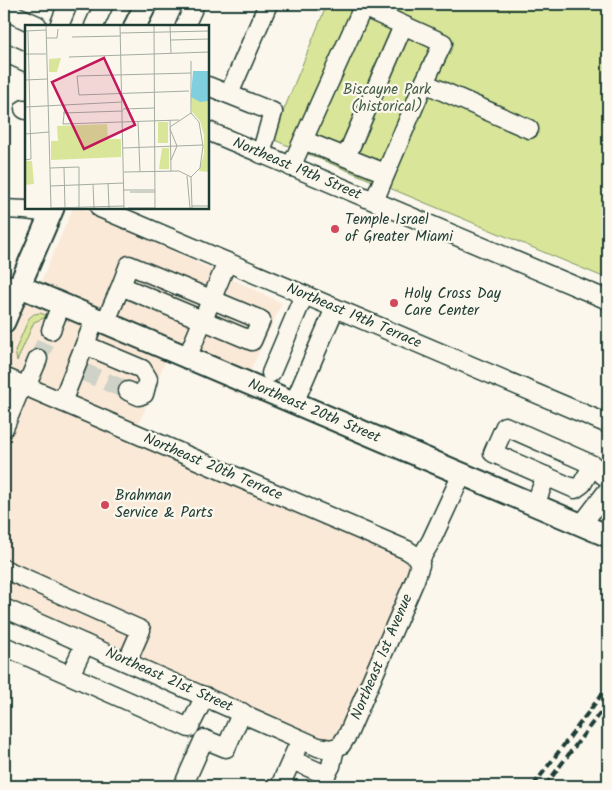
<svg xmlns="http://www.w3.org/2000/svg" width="612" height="790" font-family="Kalam,sans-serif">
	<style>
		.built { fill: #fbe9d8 }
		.green { fill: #d9e699; stroke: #7c9266 }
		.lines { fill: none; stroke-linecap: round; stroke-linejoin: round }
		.minor-tunnel { stroke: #cfd2c7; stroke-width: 18; stroke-dasharray: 18 9; stroke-linecap: butt }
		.minor-casing { stroke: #1f3d34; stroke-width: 21 }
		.major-casing { stroke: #1f3d34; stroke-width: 25 }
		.minor { stroke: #fbf7ec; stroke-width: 18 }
		.major { stroke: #fbf7ec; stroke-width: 21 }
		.rail { stroke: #1f3d34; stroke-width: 4; stroke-dasharray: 8 4; stroke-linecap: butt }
		.poi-dot { fill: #d1495b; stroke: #fbf7ec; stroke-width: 2 }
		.labels { text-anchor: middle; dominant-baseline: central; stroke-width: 4.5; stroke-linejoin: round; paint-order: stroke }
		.park-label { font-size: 15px; fill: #445f48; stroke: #fbf7ec }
		.street-label { font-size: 15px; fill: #1f3d34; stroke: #fbf7ec }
		.poi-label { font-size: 15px; fill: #1f3d34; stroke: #fbf7ec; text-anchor: start }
		.inset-road { fill: none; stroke: #a3ada2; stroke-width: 1 }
		.view { fill: #c2185b; fill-opacity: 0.15; stroke: #c2185b; stroke-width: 2.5 }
		.inset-edge { fill: none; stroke: #1f3d34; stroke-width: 2.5 }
	</style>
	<rect width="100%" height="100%" fill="#fbf7ec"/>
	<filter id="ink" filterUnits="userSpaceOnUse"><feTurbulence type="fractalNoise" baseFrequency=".02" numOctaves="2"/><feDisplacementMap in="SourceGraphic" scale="10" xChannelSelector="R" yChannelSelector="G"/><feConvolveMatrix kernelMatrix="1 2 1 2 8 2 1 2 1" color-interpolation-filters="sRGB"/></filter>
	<g filter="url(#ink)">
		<path class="built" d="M73,208h10l199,95 -43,92 -73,-35 -34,79 283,122 -82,188 -329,-149v-314l30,12z"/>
		<g class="green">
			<path d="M327,4h281v275l-336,-140z"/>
			<path d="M40,313l6,2 -2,3 -10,4 -17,39 -2,-10 14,-33 5,-4z"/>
		</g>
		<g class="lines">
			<g class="minor-tunnel">
				<path d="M38,359l13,-29"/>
				<path d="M81,371l47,20"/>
			</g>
			<defs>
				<g id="minor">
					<path d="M4,10l33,15"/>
					<path d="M59,26l9,-22"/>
					<path d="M94,26l10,-22"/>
					<path d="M185,26l10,-22"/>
					<path d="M4,52l22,10"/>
					<path d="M424,83l105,46"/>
					<path d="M208,86l65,26 -12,42"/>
					<path d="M229,94l39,-90"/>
					<path d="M24,109l2,1"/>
					<path d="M208,131l400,169"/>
					<path d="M303,140l82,33"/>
					<path d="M346,157l57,-131"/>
					<path d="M291,167l72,-160 80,36 -19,40 -50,118"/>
					<path d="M100,208l508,216"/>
					<path d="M4,209l21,1 26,3"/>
					<path d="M4,284l15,2"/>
					<path d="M105,323l16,-37 131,55 9,-21 -132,-55 -8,21"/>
					<path d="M51,330l10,-25"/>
					<path d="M85,345l57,24 6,10 -4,15 -5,2 -11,-5"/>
					<path d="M187,358l40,-96"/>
					<path d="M271,373l33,-78"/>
					<path d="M4,377l403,173 9,6 4,9 -5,15 -67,154 -7,11 -6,3"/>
					<path d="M26,387l12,-28"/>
					<path d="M62,402l33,-83"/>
					<path d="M294,403l41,-95"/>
					<path d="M4,428l18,-43"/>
					<path d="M593,465l-11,19 -7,5 -82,-36 12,-27 88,39 10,10 5,3"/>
					<path d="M535,505l11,-29"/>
					<path d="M582,524l26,-34"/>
					<path d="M419,561l12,-20 31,-67"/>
					<path d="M4,569l137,61 -14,32"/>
					<path d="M4,608l314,139 13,2 4,-1"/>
					<path d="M4,646l185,82 16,-32"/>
					<path d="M70,675l15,-31"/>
					<path d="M292,760l34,15 5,-9 4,-18"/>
					<path d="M184,784l20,-45 22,9 16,-36"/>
					<path d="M280,786l16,-36"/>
				</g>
				<g id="major">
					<path d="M135,26l11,-22"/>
					<path d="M19,286l589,250"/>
					<path d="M4,322l49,-114"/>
				</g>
			</defs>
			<use href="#minor" class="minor-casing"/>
			<use href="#major" class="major-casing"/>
			<use href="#minor" class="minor"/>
			<use href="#major" class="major"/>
			<g class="rail">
				<path d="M533,786l75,-100"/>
				<path d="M545,786l63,-84"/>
			</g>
		</g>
	</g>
	<g class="poi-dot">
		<circle cx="335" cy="229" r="5"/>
		<circle cx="394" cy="303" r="5"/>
		<circle cx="105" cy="505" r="5"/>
	</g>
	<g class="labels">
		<g class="park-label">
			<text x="387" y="90">Biscayne Park<tspan x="387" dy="17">(historical)</tspan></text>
		</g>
		<g class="street-label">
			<text transform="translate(297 169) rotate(23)">Northeast 19th Street</text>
			<text transform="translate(354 316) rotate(23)">Northeast 19th Terrace</text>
			<text transform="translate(314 411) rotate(23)">Northeast 20th Street</text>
			<text transform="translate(213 467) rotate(23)">Northeast 20th Terrace</text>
			<text transform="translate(382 657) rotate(-67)">Northeast 1st Avenue</text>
			<text transform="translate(169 680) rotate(24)">Northeast 21st Street</text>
		</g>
		<g class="poi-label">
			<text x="345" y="220">Temple Israel<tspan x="345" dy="17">of Greater Miami</tspan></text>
			<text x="404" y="294">Holy Cross Day<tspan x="404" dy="17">Care Center</tspan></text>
			<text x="115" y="496">Brahman<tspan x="115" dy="17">Service &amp; Parts</tspan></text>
		</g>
	</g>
	<g transform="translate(25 25)">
		<rect width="184" height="184" fill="#fbf7ec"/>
		<path d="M36,33l-4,14h-8v-13zM166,72l18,4v71l-10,-1 5,-17v-19l-4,-14 -8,-9zM133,97h10v21h-10zM82,99l1,15h13v18l-70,3v-19h7l-1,-15zM137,123h7v21h-10zM0,136h7l2,23 -9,1z" fill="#d9e699"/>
		<path d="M168,46h16v30l-9,1 -9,-5z" fill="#80cfde"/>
		<path class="inset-road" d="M21,0l5,183M95,0l4,183M129,0l1,183M145,0l1,28M0,6l21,-1M95,8l89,-2M47,12l49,-1M21,13h11l1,-9M146,15l38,-1M0,29h21M44,32l140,-5M0,55l22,-1M164,66l-110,4 -2,-19 114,-3M40,80l-2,19 116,-4M0,82l97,-5M98,84l32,-1M38,88l60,-2M145,95l1,51M113,96l2,51M145,102l21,-14M145,104l7,17 -6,14M0,109l24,-2M98,123l80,-3M0,135l6,-1 -3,-128M25,143l29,-1v41M39,143l1,40M99,147l55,-1 12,6M162,151l3,32M166,152l9,-9 3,-22 -4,-24 -8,-9v-52M166,152l1,31M83,158l1,25M68,159l1,24M25,161l74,-3M99,165h31M105,167h25M167,181h17M26,183l73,-2M103,183h27"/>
		<path class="view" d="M79,33l31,67 -51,24 -32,-67z"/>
		<rect width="184" height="184" class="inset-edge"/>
	</g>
	<rect width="612" height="790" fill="none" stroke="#fbf7ec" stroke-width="20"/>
	<rect x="10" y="10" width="592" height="770" fill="none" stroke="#1f3d34" stroke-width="2" filter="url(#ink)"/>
</svg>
